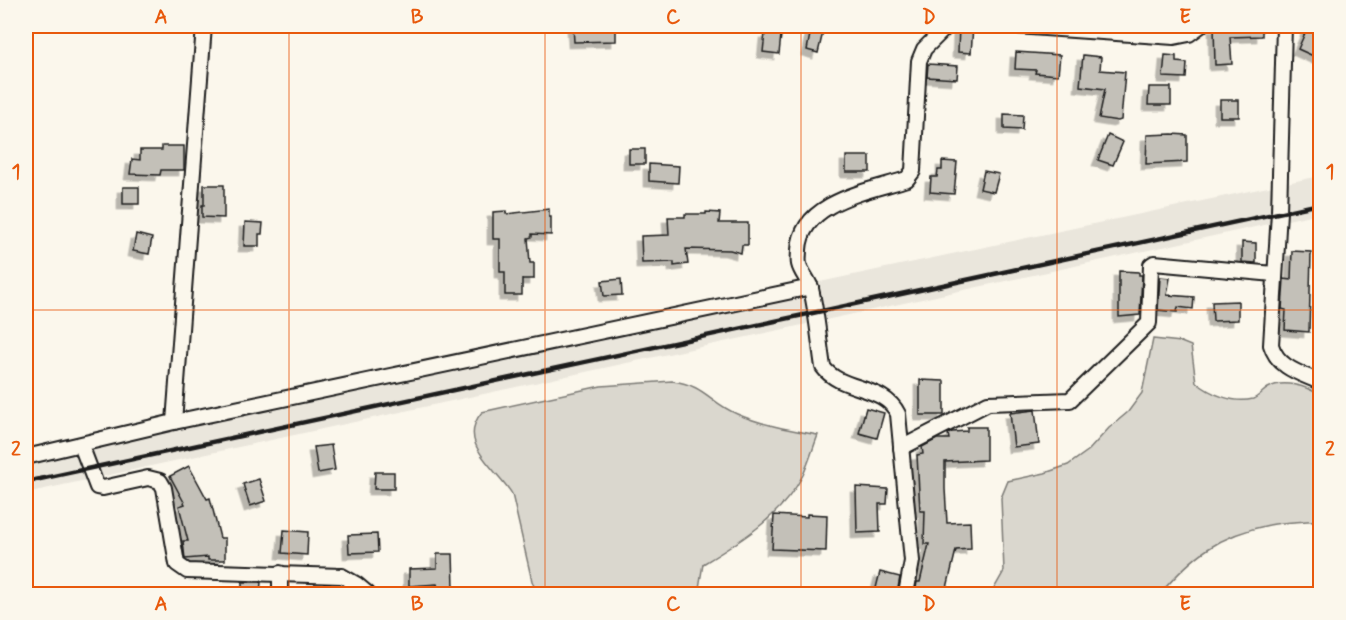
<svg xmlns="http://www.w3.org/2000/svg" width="1346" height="620" font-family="Mynerve,sans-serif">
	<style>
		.built { fill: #eae6dc }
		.green { fill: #dad7ce; stroke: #7b7a75; stroke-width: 1.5 }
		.building { fill: #c3c0b8; stroke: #1c1c1c; stroke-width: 1.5; filter: url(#shadow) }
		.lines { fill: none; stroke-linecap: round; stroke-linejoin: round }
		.minor-casing { stroke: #1c1c1c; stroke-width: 18 }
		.minor { stroke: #fbf7ec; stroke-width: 14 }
		.rail { stroke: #1c1c1c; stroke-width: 4.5 }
		.grid { fill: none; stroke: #e8590c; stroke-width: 1.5; stroke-opacity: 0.55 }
		.neatline { fill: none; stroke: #e8590c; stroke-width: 2 }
		.grid-label { font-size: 20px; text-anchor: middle; font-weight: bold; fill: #e8590c }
	</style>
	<defs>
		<filter id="shadow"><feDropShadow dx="-5.5" dy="5.5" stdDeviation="0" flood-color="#0004"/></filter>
	</defs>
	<rect width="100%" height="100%" fill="#fbf7ec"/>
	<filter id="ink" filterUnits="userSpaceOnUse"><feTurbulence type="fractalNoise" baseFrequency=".0167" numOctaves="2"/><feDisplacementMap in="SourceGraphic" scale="12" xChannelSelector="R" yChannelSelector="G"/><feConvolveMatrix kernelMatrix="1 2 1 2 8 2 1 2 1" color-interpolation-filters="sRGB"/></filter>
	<g filter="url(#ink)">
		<path class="built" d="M1320,176v37l-1294,280v-43z"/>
		<g class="green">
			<path d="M1153,339l28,3 10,4 5,36c14,12 38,22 57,17 5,-2 10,-8 15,-11 15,-9 38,-2 52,7v125c-16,2 -35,1 -51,5 -50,10 -77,31 -109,69h-169l13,-23 -3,-73 7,-17 37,-8 23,-8 21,-15 20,-22 19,-16 14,-19z"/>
			<path d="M672,381c33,4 38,22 65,33 25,11 54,16 81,21 -5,13 -9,27 -15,40 -21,41 -62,66 -100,89l-5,30h-161l-5,-13 -20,-87c-14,-25 -57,-50 -30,-82l119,-26z"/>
		</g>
		<g class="building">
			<path d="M573,26h43v15l-42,1z"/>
			<path d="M959,26l14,1 -2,26 -13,-1z"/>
			<path d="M1214,26h48v10l-32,1 2,27 -17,1z"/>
			<path d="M1308,26l12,5v28l-22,-10z"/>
			<path d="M811,29l12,3 -5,21 -11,-3z"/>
			<path d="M765,33l16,2 -2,19 -16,-2z"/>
			<path d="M1016,52l44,3 -2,20 -23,-2 1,-3 -21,-1z"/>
			<path d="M1083,55l18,2 -1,13 25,2 -4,48 -3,1 -19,-3 6,-29 -25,-3z"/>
			<path d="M1165,55l11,1v6l11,1 -1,15 -23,-1z"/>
			<path d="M928,64l30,2 -1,13 -30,-2z"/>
			<path d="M1149,87h22v18h-23z"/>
			<rect x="1220" y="100" width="19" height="17"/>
			<path d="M1004,114l19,1 -1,15 -18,-1z"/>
			<path d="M1172,134l15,1v27l-41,2 1,-29z"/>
			<path d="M1108,135l15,7 -10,23 -15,-5z"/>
			<path d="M162,146h22v24h-23l-1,5 -30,-1 2,-15 8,1v-10h22z"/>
			<rect x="629" y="149" width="16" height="15"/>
			<rect x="846" y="156" width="24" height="16"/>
			<path d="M942,161l15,1 -3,32 -24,-2 1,-15h6l1,-7h4z"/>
			<path d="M649,164l30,2 -1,17 -29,-2z"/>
			<path d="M984,171l15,3 -5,18 -14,-3z"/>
			<path d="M204,185h20v33l-22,-1v-12h2z"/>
			<rect x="123" y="187" width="16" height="17"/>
			<path d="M549,209v8h2v18l-19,-1v3l-4,1 2,25h4v16h-12v16h-17v-23h-5v-33h-7v-27l13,-1v3z"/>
			<path d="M706,212l14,1 -1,10h29v22h-6l-1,8 -11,-3 -44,-1 2,15 -14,2v-4l-32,1 -1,-27 28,-1 -1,-18h17v-3h21z"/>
			<path d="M245,222l18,1 -1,11h-3v12h-15z"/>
			<path d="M136,234l16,4 -3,16 -16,-3z"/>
			<path d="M1242,242l14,1v20l-14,-1z"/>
			<path d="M1292,251l19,1 -2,80 -24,-2 1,-20 -4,-1 2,-30 7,1z"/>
			<path d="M1119,271l20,1v3h3l-2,40 -21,2z"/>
			<path d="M1160,277l10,1 -3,17 27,2 -1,12 -15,-2 -1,5 -19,-2z"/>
			<path d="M621,279l1,16 -18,1 -2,-15z"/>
			<path d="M1238,301v19l-25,1 -1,-19z"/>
			<path d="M920,380l24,1v34h-24z"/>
			<path d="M866,408l18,5 -7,25 -18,-5z"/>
			<path d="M1035,410l4,34 -25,3 -4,-34z"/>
			<path d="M967,427h19v33l-41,2v27l2,34 23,-1 1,27 -15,1 -9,38 -2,1 7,1 -1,4h-36l2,-12h3l9,-38h-5l1,-33h-5l-3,-56 6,-1 -1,-7 15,-8h12l-1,-5 4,-2 15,-1z"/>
			<path d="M331,445l4,25 -17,3 -4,-26z"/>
			<path d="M189,466l18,33 3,-1 10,40h5v22h-17v-3l-23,2 -2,-18h5l-9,-35 6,-2 -15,-28z"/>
			<path d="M375,472h19v17h-20z"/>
			<path d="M259,479l7,22 -16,5 -7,-22z"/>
			<path d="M856,487l32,2 -1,15h-8l1,28 -23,1z"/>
			<path d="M807,514l20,1 -1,36 -54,-2 2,-34 33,2z"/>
			<path d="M284,530l24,2 -1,23 -25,-2z"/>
			<path d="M377,534l1,18 -29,1 -1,-18z"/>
			<path d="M437,554h16l1,33h-16l-1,-3 -28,2v-17l28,-1z"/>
			<path d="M880,572l20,5 -3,17 -22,-2z"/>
			<path d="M242,582h19l-1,11 -18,-1z"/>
		</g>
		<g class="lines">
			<defs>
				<g id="minor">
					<path d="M1016,26l158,11 15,-3 11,-8"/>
					<path d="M1284,26l-5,186 -8,133c7,23 29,28 49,37"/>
					<path d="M174,422l30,-396"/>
					<path d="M81,445l16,42 6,1 45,-10 12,3 4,7 13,76 10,7 155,5 14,8 12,10"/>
					<path d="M901,448l87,-45 82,-3 79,-77 2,-58 3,-2 120,11"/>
					<path d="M26,457l148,-35 637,-135"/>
					<path d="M280,573v21"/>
					<path d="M906,594l6,-33 -14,-147c-14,-30 -57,-22 -75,-47 -4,-26 -6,-53 -12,-78 -2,-9 -10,-16 -12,-25 -1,-4 0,-10 0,-14 2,-49 71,-59 108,-71l6,-8 6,-110 5,-12 23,-23"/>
				</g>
			</defs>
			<use href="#minor" class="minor-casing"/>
			<use href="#minor" class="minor"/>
			<path class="rail" d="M26,482l1294,-278"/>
		</g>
	</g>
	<path class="grid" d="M289,26v568M545,26v568M801,26v568M1057,26v568M26,310h1294"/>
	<rect width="1346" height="620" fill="none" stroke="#fbf7ec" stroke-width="66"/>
	<rect x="33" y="33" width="1280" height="554" class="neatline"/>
	<g class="grid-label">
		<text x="161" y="23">A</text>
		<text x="417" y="23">B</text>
		<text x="673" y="23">C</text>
		<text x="929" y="23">D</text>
		<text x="1185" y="23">E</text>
		<text x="16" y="178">1</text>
		<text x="1330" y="178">1</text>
		<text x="16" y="455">2</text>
		<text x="1330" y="455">2</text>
		<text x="161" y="610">A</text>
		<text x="417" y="610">B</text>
		<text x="673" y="610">C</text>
		<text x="929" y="610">D</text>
		<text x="1185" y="610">E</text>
	</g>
</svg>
